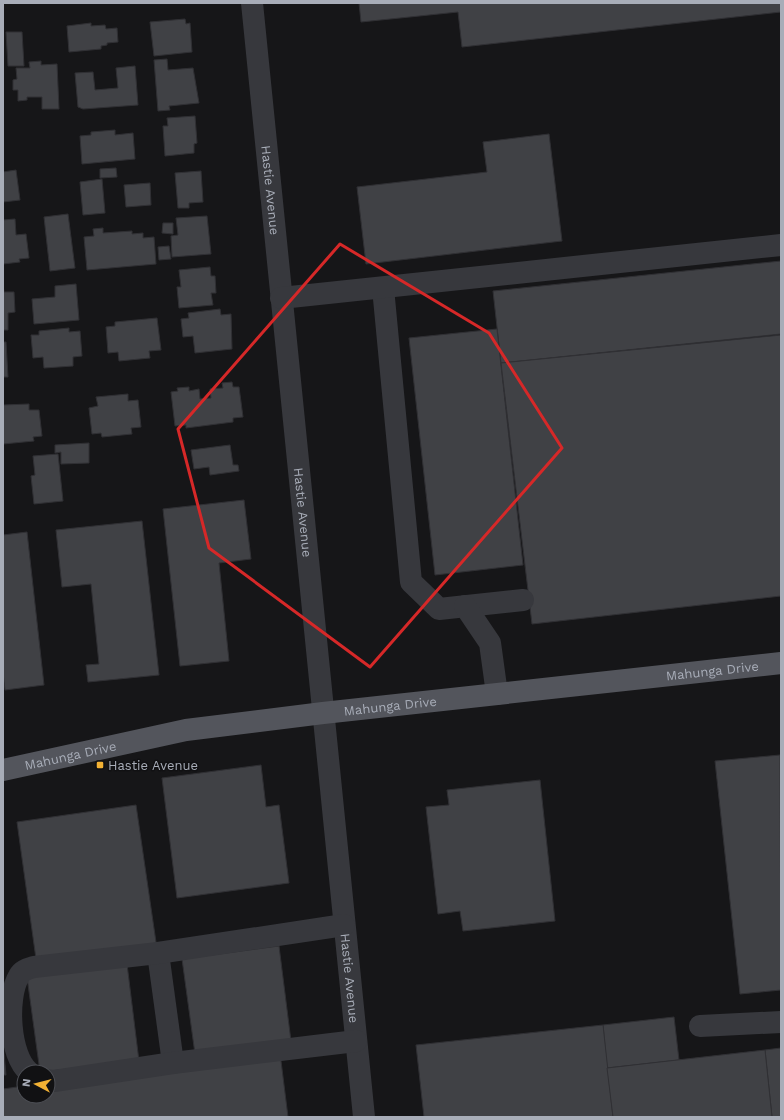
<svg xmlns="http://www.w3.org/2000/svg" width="784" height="1120" font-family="'Work Sans',sans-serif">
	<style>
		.building { fill: #404145; stroke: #303034 }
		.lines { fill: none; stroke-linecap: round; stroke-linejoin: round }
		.minor { stroke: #37383d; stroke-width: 22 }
		.major { stroke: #53555c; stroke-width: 22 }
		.marked { fill: none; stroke: #d62828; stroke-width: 3; stroke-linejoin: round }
		.poi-dot { fill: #f2b134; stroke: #111113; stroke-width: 1.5 }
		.labels { text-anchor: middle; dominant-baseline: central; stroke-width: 3; stroke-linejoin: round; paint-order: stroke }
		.street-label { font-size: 13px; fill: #a8adb8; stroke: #111113 }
		.poi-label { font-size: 13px; fill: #a8adb8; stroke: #111113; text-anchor: start }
	</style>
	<rect width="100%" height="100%" fill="#161618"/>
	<g class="building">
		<path d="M359,3h422v9l-319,35 -4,-35 -97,10z"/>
		<path d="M185,19l1,5 4,-1 2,29 -38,4 -4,-34z"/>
		<path d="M91,23v3l14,-1 1,4 11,-1 1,14 -11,1v2l-6,1v3l-32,3 -2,-26z"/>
		<path d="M6,32h16l2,34h-16z"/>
		<path d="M167,59l1,11 25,-2 6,35 -30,3 1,4 -12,1 -4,-51z"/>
		<path d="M41,61v4l16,-1 2,45h-17v-12h-15v3l-9,1v-11h-5v-10l4,-1 -1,-11h14l-1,-6z"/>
		<path d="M135,66l3,39 -55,4 -5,-2 -3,-34 18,-1 2,18 23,-2 -2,-20z"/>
		<path d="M195,116l2,27 -3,1v9l-29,3 -2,-30h5l-1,-8z"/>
		<path d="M115,130v5l18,-2 2,26 -53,5 -2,-28 11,-1v-3z"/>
		<path d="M549,134l13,107 -196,23 -9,-77 130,-15 -4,-30z"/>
		<path d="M116,168l1,9 -17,1v-9z"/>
		<path d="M16,170l4,30 -17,2v-30z"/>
		<path d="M201,171l2,31 -14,1v5h-11l-3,-35z"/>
		<path d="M102,179l3,34 -22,2 -3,-33z"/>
		<path d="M150,183l1,22 -25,2 -2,-22z"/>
		<path d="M68,214l7,54 -25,3 -6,-54z"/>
		<path d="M207,216l4,38 -39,3 -1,-21 7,-1 -2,-17z"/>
		<path d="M15,219l1,16 10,-1 3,24 -10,1 1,3 -17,2v-44z"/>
		<path d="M163,223h10v11l-11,-1z"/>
		<path d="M103,228v5l29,-2v3l11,-1v5l11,-1 2,27 -69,6 -3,-33 10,-1 -1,-7z"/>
		<path d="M169,246l2,13 -12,1 -1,-13z"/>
		<path d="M781,261v73l-280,29 -8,-72z"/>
		<path d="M210,267l1,9h4l1,17h-5l2,12 -34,3 -2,-21h4l-2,-17z"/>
		<path d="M76,284l3,36 -45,4 -2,-25 23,-2v-11z"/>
		<path d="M3,285l1,7h10l1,20 -7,1v17h-5z"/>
		<path d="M220,309l1,6 10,-1 1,35 -37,4 -2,-17 -10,1 -2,-18 8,-1 -1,-5z"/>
		<path d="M157,318l4,32 -12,1 1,7 -31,3 -1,-9 -10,1 -2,-26 9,-1v-4z"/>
		<path d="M69,328v4l11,-1 2,25 -9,1v9l-29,2 -1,-11 -10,1 -2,-23h8v-4z"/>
		<path d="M497,329l26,236 -88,10 -26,-237z"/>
		<path d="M781,335v261l-249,28 -31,-261z"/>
		<path d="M3,342h3l2,35h-5z"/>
		<path d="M232,382l1,5h6l4,30 -10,1v4l-47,6v-3l-11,1 -4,-34 7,-1 -1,-3 12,-1v4l10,-2 1,10 11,-1 -1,-9 13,-1 -1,-5z"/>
		<path d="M128,394v7l10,-1 3,27 -10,1 1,6 -30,3 -1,-4 -9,1 -3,-26 9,-2 -2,-9z"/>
		<path d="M29,404v6h10l3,26 -9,1 1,4 -31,3v-39z"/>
		<path d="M89,443v20l-28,1v-12l-6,1v-8z"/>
		<path d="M230,445l3,20h5l1,6 -29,4 -1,-8 -15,2 -3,-19z"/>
		<path d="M58,454l5,47 -29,3 -3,-28 4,-1 -2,-19z"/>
		<path d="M244,500l7,59 -32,4 10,98 -49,5 -17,-157z"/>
		<path d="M142,521l17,154 -71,7 -2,-17 13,-1 -8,-80 -29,3 -6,-57z"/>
		<path d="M27,532l17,153 -39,5 -2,-17v-138z"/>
		<path d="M780,755l1,235 -41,4 -25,-233z"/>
		<path d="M261,765l5,42 13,-2 10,78 -112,15 -15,-120z"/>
		<path d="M540,780l15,141 -92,10 -3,-20 -22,3 -12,-107 23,-2 -2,-15z"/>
		<path d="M136,805l21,144 -120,17 -20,-144z"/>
		<path d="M279,946l12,95 -96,13 -13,-95z"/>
		<path d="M127,964l12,97 -99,11 -13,-95z"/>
		<path d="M674,1017l5,43 -72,8 -4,-43z"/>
		<path d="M603,1025l10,92h-189l-8,-72z"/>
		<path d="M3,1042l3,33h-3z"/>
		<path d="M781,1048v69h-9l-7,-67z"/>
		<path d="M765,1050l7,67h-159l-6,-49z"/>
		<path d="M280,1053l8,64h-285v-28l21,-3v10h24v-13z"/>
	</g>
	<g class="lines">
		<g class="minor">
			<path id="s1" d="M252,3l112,1114"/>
			<path d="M383,288l28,294 28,27 84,-9"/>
			<path d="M281,298l500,-53"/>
			<path d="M465,606l25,37 7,51"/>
			<path d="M158,953l15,110"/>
			<path d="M700,1026l81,-4"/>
			<path d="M29,1072c-20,-16 -23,-75 -10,-96 3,-6 9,-7 15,-9l124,-14 186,-28"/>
			<path d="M48,1080l6,1 119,-18 183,-22"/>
		</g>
		<path class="major" id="s2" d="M3,770l183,-40 137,-17 458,-50"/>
	</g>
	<path class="marked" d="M340,244l149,89 73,115 -192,219 -161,-119 -31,-119z"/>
	<rect class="poi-dot" x="96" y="761" width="8" height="8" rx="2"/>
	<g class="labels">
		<g class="street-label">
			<text stroke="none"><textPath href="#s1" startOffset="188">Hastie Avenue</textPath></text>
			<text stroke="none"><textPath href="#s1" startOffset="512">Hastie Avenue</textPath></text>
			<text stroke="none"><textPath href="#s2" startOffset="717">Mahunga Drive</textPath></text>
			<text stroke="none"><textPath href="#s2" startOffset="393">Mahunga Drive</textPath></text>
			<text stroke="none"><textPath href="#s2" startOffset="69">Mahunga Drive</textPath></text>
			<text stroke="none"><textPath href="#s1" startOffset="980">Hastie Avenue</textPath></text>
		</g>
		<g class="poi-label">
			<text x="108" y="765">Hastie Avenue</text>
		</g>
	</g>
	<rect width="784" height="1120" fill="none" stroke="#a8adb8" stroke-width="8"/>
	<g transform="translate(36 1084) rotate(277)"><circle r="19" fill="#111113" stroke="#4d4f55"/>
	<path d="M0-3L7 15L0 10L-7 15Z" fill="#f2b134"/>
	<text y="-6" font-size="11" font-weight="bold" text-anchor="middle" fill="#a8adb8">N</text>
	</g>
</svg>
